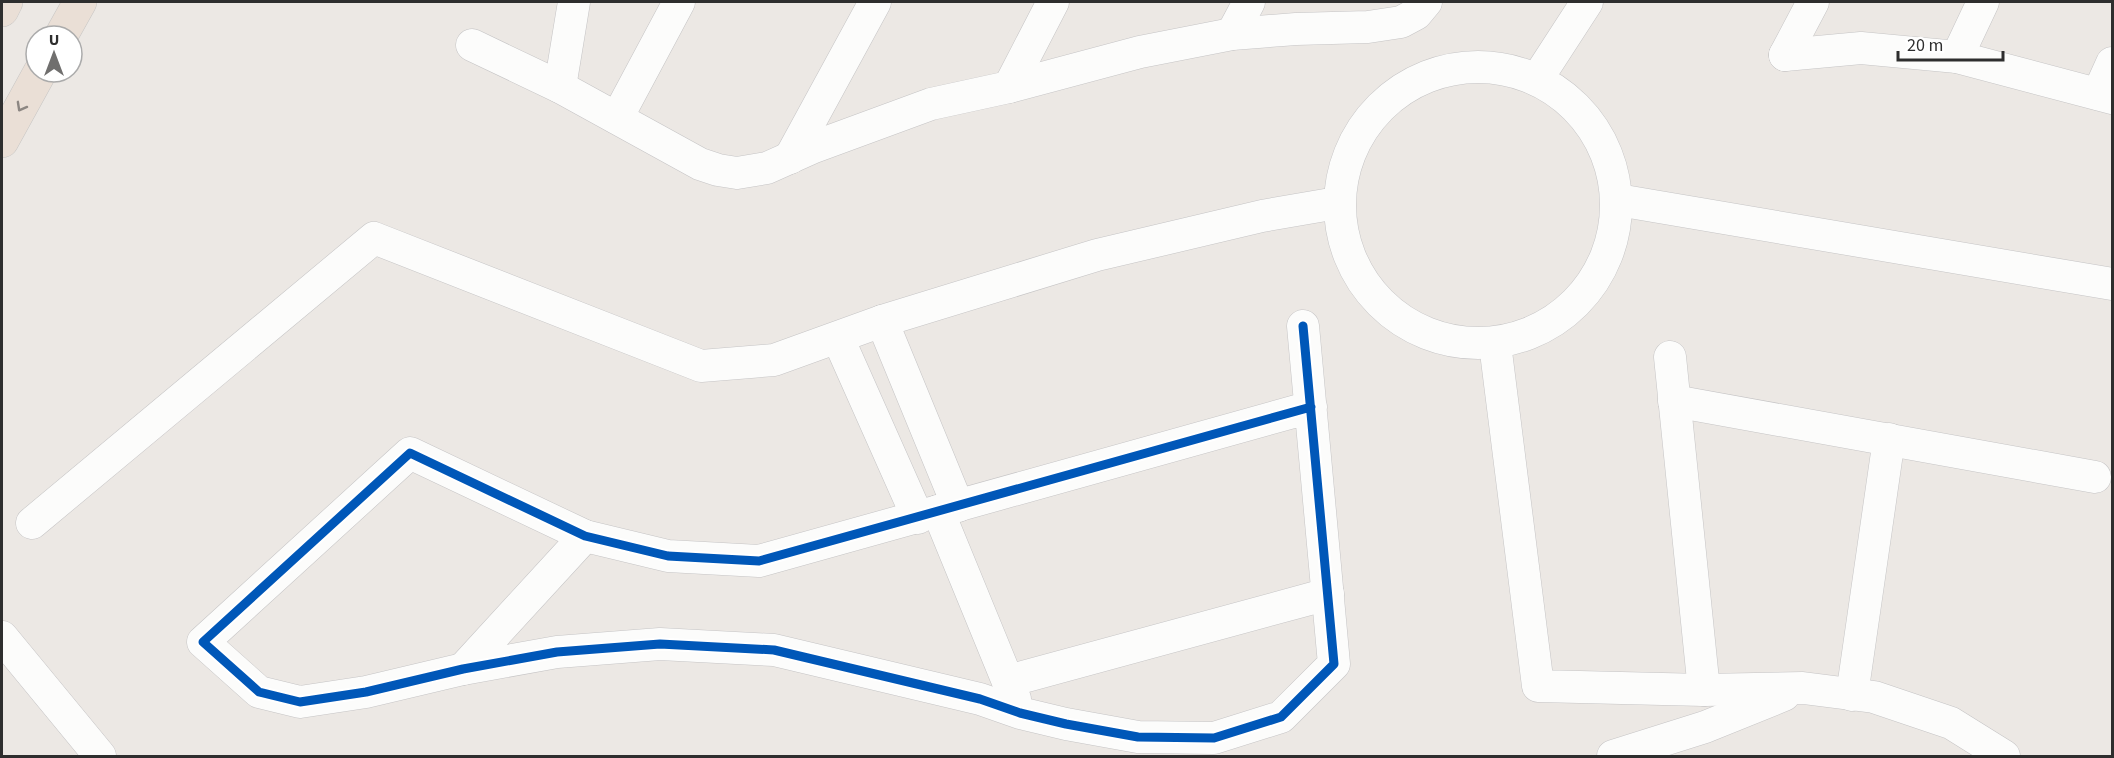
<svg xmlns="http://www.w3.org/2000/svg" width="2114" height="758" font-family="'Source Sans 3',sans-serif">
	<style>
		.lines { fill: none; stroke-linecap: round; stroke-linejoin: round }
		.street-casing { stroke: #c5c4c5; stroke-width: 33 }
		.highway-casing { stroke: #c6c5c4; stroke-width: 34 }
		.street { stroke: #fcfcfb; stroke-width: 32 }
		.highway { stroke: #eadfd6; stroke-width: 33 }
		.cycleway-casing { stroke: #fff; stroke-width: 13 }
		.cycleway { stroke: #0057b8; stroke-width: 9 }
		.oneway { stroke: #8c8682 }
	</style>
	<rect width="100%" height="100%" fill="#ece8e4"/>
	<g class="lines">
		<defs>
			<g id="street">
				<path d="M1232,34l17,-32"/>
				<path d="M472,45l88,42 140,77 18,6 19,3 30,-5 47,-21 117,-43 78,-17 131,-35 92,-18 64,-5 72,-2 33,-5 15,-8 10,-12"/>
				<path d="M1785,55l76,-7 96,9 155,41"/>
				<path d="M1785,55l28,-53"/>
				<path d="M1957,57l26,-55"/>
				<circle cx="1478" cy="205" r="138"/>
				<path d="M1537,79l50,-77"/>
				<path d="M560,87l14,-85"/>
				<path d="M1009,87l44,-85"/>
				<path d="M2098,94l14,-31"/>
				<path d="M617,118l62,-116"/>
				<path d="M790,158l85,-156"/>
				<path d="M1618,200l494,84"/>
				<path d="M882,321l76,185"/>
				<path d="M1303,326l31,338 -53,53 -67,21 -76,-1 -72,-13 -46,-11 -40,-14 -206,-49 -114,-6 -103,8 -94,17 -97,23 -66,10 -41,-10 -56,-50 207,-189 175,83 83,20 91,5 552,-154"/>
				<path d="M838,338l80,180"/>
				<path d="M1495,344l43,342 166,4 99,-2 71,9 77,26 53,33"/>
				<path d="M1670,357l34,333"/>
				<path d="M1674,401l421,76"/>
				<path d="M938,511l77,188"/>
				<path d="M32,523l342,-285 327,128 73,-6 108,-39 215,-66 165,-39 75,-13"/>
				<path d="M2,637l98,119"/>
				<path d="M463,669l122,-133"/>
				<path d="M1008,681l320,-87"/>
				<path d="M1852,695l37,-256"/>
				<path d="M1613,756l92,-29 79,-32"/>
			</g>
			<g id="highway">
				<path d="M2,10l4,-8"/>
				<path d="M61,36l19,-34"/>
				<path d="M2,141l38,-69"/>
			</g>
		</defs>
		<use href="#street" class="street-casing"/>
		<use href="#highway" class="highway-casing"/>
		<use href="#street" class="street"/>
		<use href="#highway" class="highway"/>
		<defs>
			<path id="cycleway" d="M1303,326l31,338 -53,53 -67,21 -76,-1 -72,-13 -46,-11 -40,-14 -206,-49 -114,-6 -103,8 -94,17 -97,23 -66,10 -41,-10 -56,-50 207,-189 175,83 83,20 91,5 552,-154"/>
		</defs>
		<use href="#cycleway" class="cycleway-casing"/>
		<use href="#cycleway" class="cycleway"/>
	</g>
	<defs><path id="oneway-chevron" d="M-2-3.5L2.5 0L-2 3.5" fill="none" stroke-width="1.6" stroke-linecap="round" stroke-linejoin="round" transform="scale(1.5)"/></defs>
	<use class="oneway" href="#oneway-chevron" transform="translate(21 107) rotate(119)"/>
	<rect width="2114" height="758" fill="none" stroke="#2e2e2e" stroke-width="6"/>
	<g transform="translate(54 54)"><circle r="28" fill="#ffffff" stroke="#ababab" stroke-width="1.5"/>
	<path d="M0-4.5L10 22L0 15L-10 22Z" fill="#706f6e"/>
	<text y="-9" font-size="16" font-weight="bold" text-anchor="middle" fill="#2e2e2e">U</text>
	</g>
	<path d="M1898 51v9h105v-9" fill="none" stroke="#2e2e2e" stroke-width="3"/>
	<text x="1907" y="51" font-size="18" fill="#2e2e2e" stroke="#ffffff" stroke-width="4.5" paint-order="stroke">20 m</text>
</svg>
